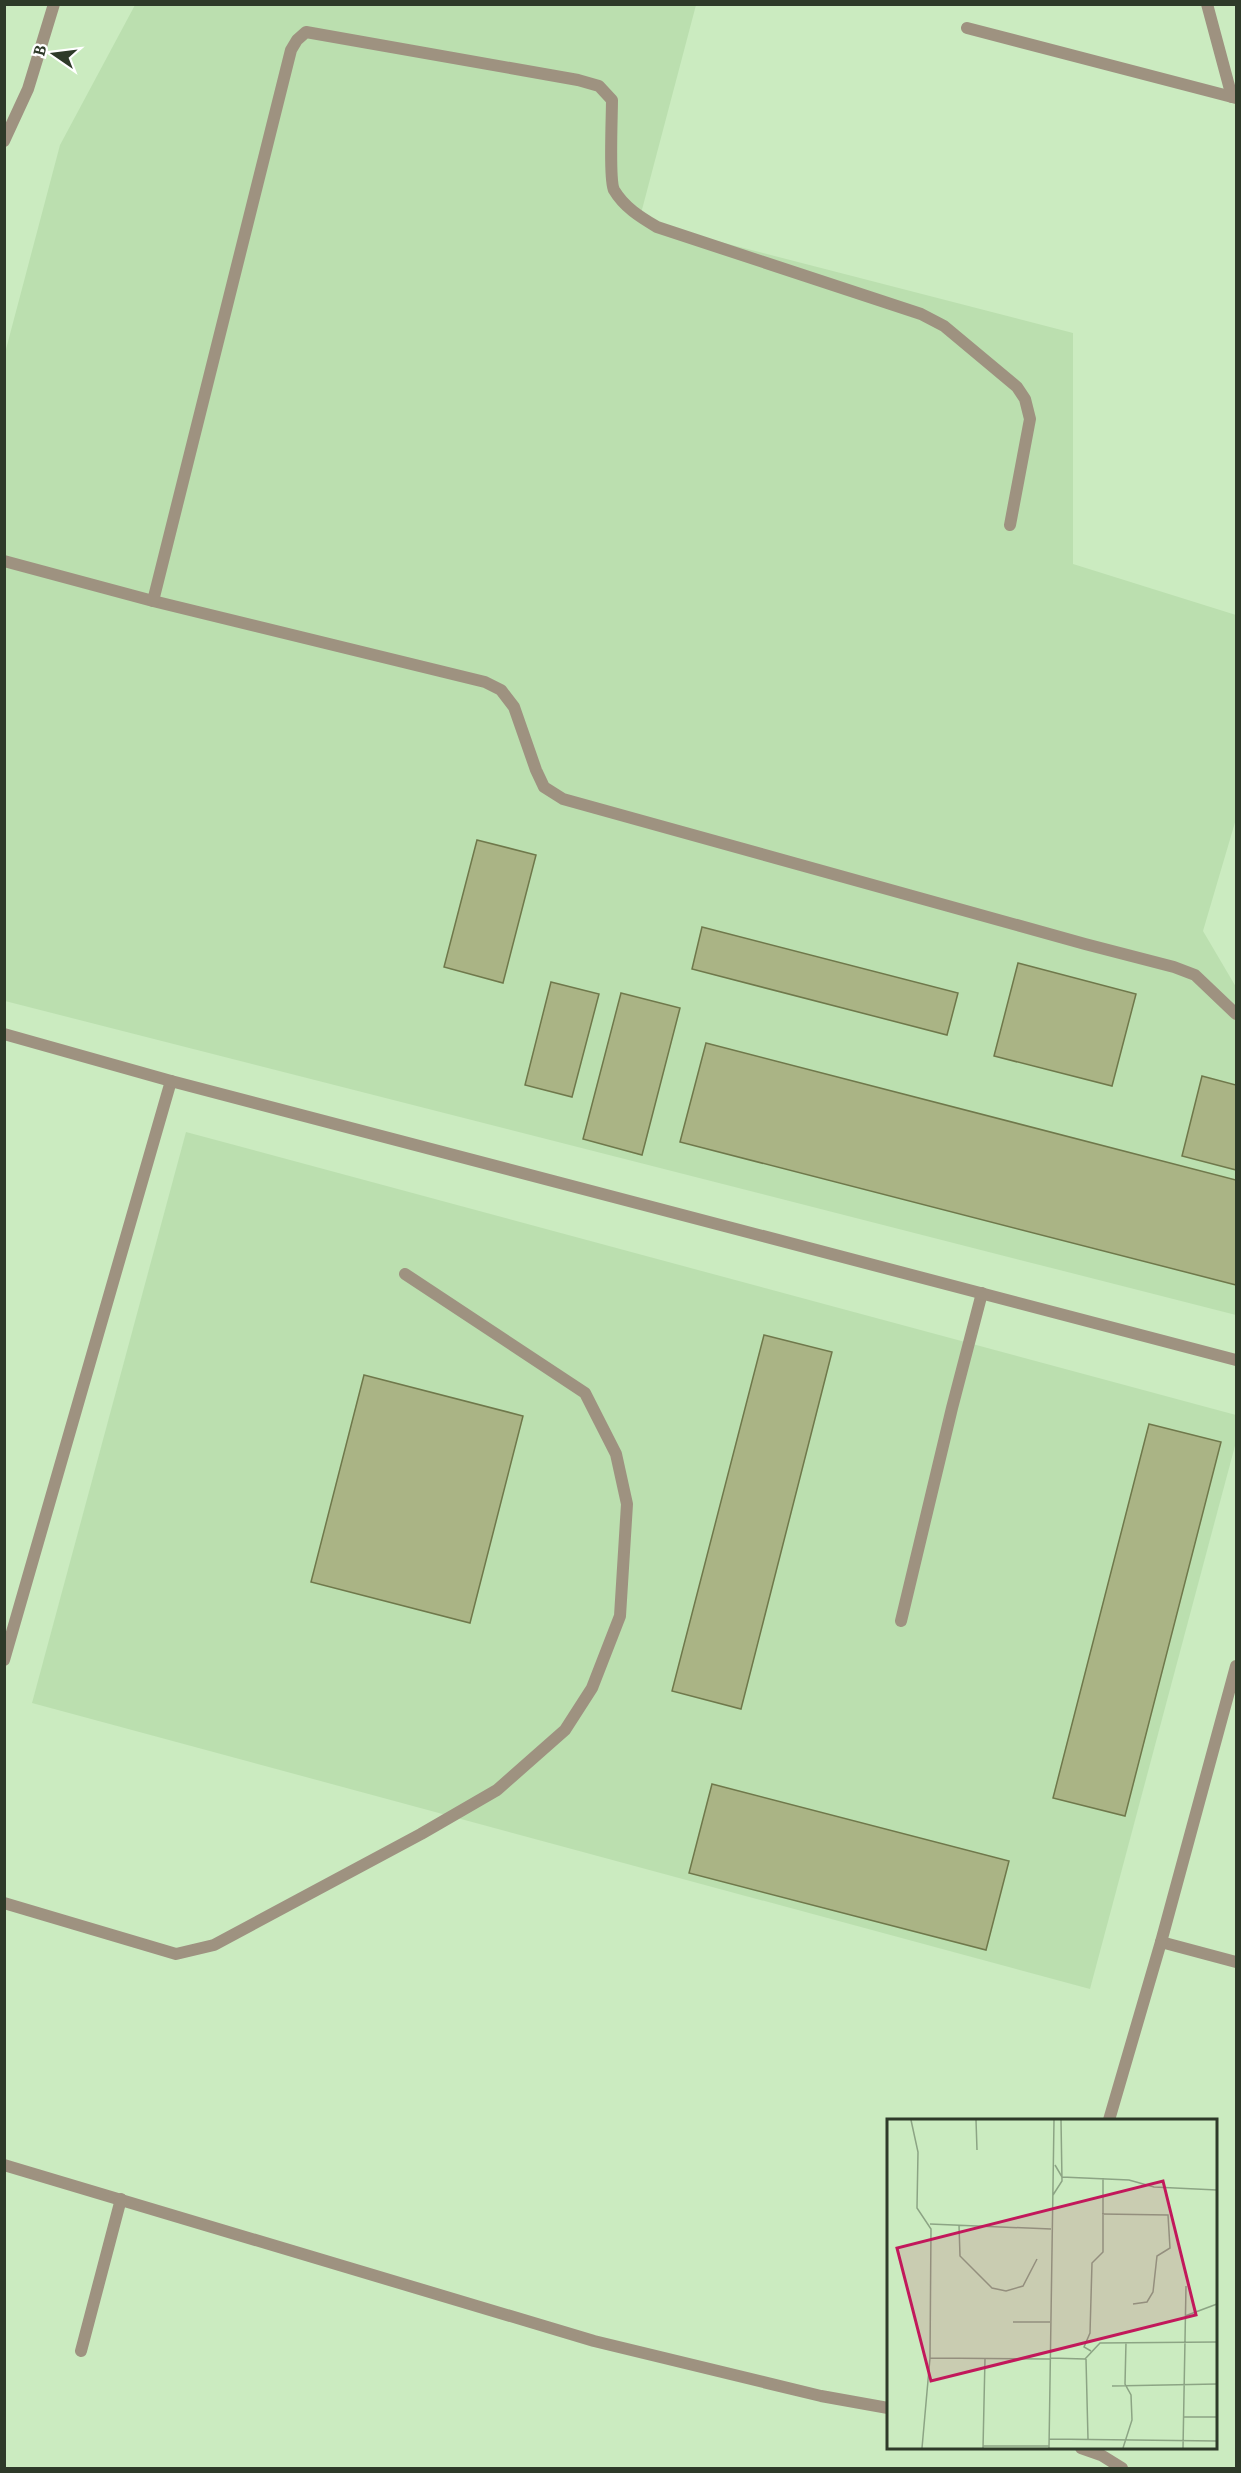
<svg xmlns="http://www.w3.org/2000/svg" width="1241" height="2473" font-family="Lora,serif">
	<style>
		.built { fill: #bbdfaf }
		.building { fill: #aab485; stroke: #6f784b; stroke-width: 1.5 }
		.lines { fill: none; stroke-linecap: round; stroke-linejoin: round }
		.minor { stroke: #9e9280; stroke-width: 12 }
		.tertiary { stroke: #9e9280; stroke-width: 12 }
		.inset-road { fill: none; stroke: #8ca484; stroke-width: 1.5 }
		.view { fill: #c2185b; fill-opacity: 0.15; stroke: #c2185b; stroke-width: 3 }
		.inset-edge { fill: none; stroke: #2e3a29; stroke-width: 3 }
	</style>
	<rect width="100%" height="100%" fill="#cbebc0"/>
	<g class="built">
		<path d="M135,5h561l-57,216 434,112v231l163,51v204l-33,112 33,56v328l-1231,-314v-648l55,-208z"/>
		<path d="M186,1132l1050,283v27l-146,547 -1058,-286z"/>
	</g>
	<g class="building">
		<path d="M477,840l59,15 -33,128 -59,-16z"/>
		<path d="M702,927l256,66 -11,42 -255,-66z"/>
		<path d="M1018,963l118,31 -24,92 -118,-30z"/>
		<path d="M551,982l48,12 -27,103 -47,-12z"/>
		<path d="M621,993l59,15 -38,147 -59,-16z"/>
		<path d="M706,1043l530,137v105l-556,-143z"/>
		<path d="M1202,1076l34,9v85l-54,-14z"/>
		<path d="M764,1335l68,17 -91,357 -69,-18z"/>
		<path d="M364,1375l159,41 -53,207 -159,-41z"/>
		<path d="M1149,1424l72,18 -96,374 -72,-18z"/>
		<path d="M712,1784l297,77 -23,89 -297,-77z"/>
	</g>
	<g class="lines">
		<g class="minor">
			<path d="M1207,4l25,93"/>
			<path d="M967,28l269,70"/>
			<path d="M4,141l24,-52 26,-85"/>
			<path d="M4,561l149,40 332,81 16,8 13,17 22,63 8,17 19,12 522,145 89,23 21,8 41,39"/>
			<path d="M153,601l138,-551 6,-10 9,-8 272,48 21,6 13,14c0,16 -3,80 2,90 10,17 26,27 43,37l264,87 23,12 73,61 8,12 5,20 -20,106"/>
			<path d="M901,1621l51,-213 30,-115"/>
			<path d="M4,1660l167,-579"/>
			<path d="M4,1903l172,51 38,-9 207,-111 76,-44 68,-60 27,-42 28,-72 7,-112 -11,-50 -31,-61 -180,-119"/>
			<path d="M1161,1942l75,20"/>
			<path d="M1109,2120l52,-178 75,-276"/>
			<path d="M4,2165l590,176 227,55 67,12"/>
			<path d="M81,2351l40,-152"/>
			<path d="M1081,2448l20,7 21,13"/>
		</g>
		<path class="tertiary" d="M4,1034l167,47 1065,279"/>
	</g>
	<g transform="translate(887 2119)">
		<rect width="330" height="330" fill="#cbebc0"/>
		<path class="inset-road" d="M24,1l7,32 -1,56 14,21 -1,129 -8,90M89,1l1,30M168,46l7,12 67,3 25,7 63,3M166,76l9,-14 -1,-61M215,95l66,1 2,33 -13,8 -4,36 -6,10 -14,2M43,105l121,5M72,106l1,31 32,32 14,3 17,-5 14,-27M298,197l32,-12M126,203h37M204,232l-7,-4 6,-14 2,-70 11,-11v-74M43,239l120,1M163,239l35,1 15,-16 117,-1M199,240l2,80M225,267l105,-2M296,298h34M162,320l168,2M96,327h66M96,329l2,-90M162,329l5,-328M236,329l9,-28 -1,-25 -6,-11 1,-42M296,329l3,-162"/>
		<path class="view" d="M276,62l33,134 -265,66 -34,-133z"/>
		<rect width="330" height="330" class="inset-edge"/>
	</g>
	<rect width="1241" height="2473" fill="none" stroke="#2e3a29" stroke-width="12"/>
	<g transform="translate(54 54) rotate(284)" stroke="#ffffff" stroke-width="4.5" paint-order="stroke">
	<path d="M0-4.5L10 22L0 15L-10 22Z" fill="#2e3a29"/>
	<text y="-9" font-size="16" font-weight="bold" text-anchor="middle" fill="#2e3a29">B</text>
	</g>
</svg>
